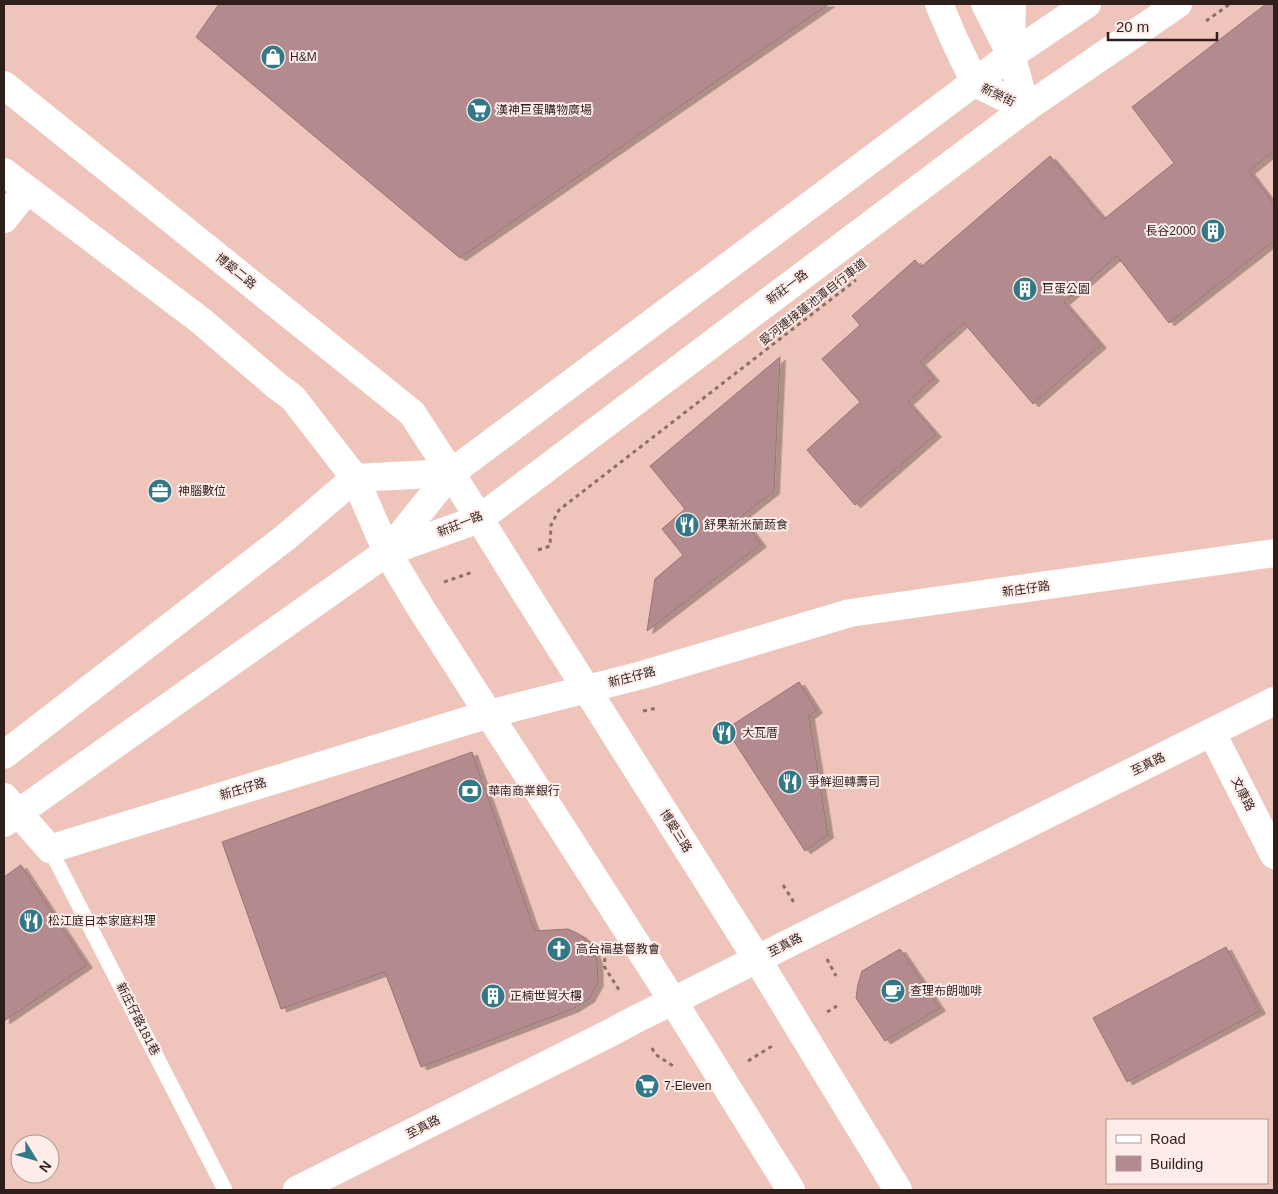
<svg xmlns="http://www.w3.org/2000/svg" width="1278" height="1194" font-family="Helvetica,'Noto Sans TC',sans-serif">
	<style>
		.building { fill: #b38a8d; stroke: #9a7275; filter: url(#shadow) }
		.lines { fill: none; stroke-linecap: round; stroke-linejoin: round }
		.path { stroke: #8b6f68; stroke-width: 3; stroke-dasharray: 4 4; stroke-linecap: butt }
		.service { stroke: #fff; stroke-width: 15 }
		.minor { stroke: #fff; stroke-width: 28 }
		.tertiary { stroke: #fff; stroke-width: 28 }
		.secondary { stroke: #fff; stroke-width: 28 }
		.labels { text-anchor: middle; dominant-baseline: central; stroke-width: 4; stroke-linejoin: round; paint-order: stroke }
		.poi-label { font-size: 12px; fill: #2e1f1b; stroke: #feece8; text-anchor: start }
		.street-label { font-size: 12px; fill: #2e1f1b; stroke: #feece8 }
	</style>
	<defs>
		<filter id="shadow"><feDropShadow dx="5.5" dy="3" stdDeviation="0" flood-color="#0004"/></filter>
	</defs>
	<rect width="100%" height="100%" fill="#efc5bb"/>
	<g class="building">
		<path d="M219,4h610l-369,254 -264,-221z"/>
		<path d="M1266,4h8v147l-25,20 25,33v37l-105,82 -52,-67 -53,46 37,43 -68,59 -69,-81 -44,39 14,16 -26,24 28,32 -81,71 -48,-55 53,-48 -38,-43 38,-34 -8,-9 63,-56 6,7 129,-111 54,63 70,-56 -42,-56z"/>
		<path d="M780,357l-6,134 -33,26 20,27 -114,87 8,-52 28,-24 -21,-26 23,-20 -35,-43z"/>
		<path d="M799,682l18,28 -8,6 19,119 -23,16 -79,-122z"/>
		<path d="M472,752l63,179 33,-2 11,5 9,7 5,8 4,12 1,22 -9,16 -16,10 -152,58 -36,-95 -104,37 -59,-167z"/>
		<path d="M21,865l66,100 -83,56v-144z"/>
		<path d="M1226,947l34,64 -133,71 -34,-64z"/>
		<path d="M900,949l40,59 -55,33 -29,-43 2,-14 4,-13z"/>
	</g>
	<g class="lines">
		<g class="path">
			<path d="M1206,21l24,-17"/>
			<path d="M538,550l12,-4 1,-21 8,-15 297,-230"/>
			<path d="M444,582l29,-10"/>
			<path d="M643,711l14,-3"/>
			<path d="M783,885l12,19"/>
			<path d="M605,958l-1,8 15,24"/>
			<path d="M827,959l9,17"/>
			<path d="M827,1012l10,-6"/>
			<path d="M652,1048l3,6 18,12"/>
			<path d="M748,1061l24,-15"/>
		</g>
		<path class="service" d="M50,849l175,341"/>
		<g class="minor">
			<path d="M939,4l15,35 21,44 51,25"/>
			<path d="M985,4l26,51 15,53"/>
			<path d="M1011,52l1,-48"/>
			<path d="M4,219l23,-29"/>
			<path d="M451,473l64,103 242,383 141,231"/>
			<path d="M1212,733l62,122"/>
			<path d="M4,797l46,52 439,-135 153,-39 208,-62 424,-60"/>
			<path d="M297,1190l315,-158 24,-13 37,-18 601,-300"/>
			<path d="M791,1190l-118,-189 -253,-394 -33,-55 92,-33 547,-411 152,-104"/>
		</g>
		<g class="tertiary">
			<path d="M4,755l282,-218 69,-59 96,-5"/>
			<path d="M4,823l383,-271 64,-79 560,-418 76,-51"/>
		</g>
		<g class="secondary">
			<path d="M4,85l408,328 39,60"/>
			<path d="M4,172l196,148 77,66 16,12 62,80 32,74"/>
		</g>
	</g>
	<defs>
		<symbol id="shop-disc" viewBox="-11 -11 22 22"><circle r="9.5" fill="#337886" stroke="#feece8"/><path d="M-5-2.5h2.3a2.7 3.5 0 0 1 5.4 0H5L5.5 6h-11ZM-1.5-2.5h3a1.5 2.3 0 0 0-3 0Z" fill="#fff"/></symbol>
		<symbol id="supermarket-disc" viewBox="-11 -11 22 22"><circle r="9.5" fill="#337886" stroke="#feece8"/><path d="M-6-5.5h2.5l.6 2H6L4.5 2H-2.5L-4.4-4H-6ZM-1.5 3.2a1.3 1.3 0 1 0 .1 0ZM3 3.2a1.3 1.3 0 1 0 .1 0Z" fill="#fff"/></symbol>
		<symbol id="building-disc" viewBox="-11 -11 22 22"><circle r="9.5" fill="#337886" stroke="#feece8"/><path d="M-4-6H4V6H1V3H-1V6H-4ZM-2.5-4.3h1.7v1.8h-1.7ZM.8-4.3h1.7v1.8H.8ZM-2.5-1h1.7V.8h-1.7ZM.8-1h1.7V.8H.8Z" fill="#fff"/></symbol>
		<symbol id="office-disc" viewBox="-11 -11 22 22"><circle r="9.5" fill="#337886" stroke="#feece8"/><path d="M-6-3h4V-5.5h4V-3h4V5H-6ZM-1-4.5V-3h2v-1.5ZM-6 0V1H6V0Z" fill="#fff"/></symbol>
		<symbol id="restaurant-disc" viewBox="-11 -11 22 22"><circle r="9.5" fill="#337886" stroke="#feece8"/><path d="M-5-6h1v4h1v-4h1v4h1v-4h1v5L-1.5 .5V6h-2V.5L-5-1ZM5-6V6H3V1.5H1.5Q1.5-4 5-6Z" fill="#fff"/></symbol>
		<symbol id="bank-disc" viewBox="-11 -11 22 22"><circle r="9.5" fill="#337886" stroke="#feece8"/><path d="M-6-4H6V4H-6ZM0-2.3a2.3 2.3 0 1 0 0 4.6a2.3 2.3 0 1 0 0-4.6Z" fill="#fff"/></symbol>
		<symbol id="church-disc" viewBox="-11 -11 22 22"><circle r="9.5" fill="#337886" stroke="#feece8"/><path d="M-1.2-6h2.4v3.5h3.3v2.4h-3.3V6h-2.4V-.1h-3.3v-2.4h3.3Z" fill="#fff"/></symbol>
		<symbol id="cafe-disc" viewBox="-11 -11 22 22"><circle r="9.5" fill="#337886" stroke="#feece8"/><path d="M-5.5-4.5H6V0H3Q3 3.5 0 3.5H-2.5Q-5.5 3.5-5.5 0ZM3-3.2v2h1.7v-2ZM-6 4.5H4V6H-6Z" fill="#fff"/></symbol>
	</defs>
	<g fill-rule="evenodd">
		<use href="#shop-disc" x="259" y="43" width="28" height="28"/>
		<use href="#supermarket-disc" x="465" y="96" width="28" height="28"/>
		<use href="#building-disc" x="1199" y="217" width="28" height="28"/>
		<use href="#building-disc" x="1011" y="275" width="28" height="28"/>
		<use href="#office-disc" x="146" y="477" width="28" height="28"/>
		<use href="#restaurant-disc" x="673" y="511" width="28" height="28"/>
		<use href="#restaurant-disc" x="710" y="719" width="28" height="28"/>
		<use href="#restaurant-disc" x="776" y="768" width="28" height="28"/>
		<use href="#bank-disc" x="456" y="777" width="28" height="28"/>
		<use href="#restaurant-disc" x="17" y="907" width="28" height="28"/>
		<use href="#church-disc" x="545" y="935" width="28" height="28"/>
		<use href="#cafe-disc" x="879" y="977" width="28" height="28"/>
		<use href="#building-disc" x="479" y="982" width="28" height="28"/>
		<use href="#supermarket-disc" x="633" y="1072" width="28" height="28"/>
	</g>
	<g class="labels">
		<g class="poi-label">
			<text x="290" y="57">H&amp;M</text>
			<text x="496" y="110">漢神巨蛋購物廣場</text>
			<text x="1196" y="231" text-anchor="end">長谷2000</text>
			<text x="1042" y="289">巨蛋公園</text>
			<text x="178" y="491">神腦數位</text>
			<text x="704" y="525">舒果新米蘭蔬食</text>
			<text x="742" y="733">大瓦厝</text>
			<text x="808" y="782">爭鮮迴轉壽司</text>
			<text x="488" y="791">華南商業銀行</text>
			<text x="48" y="921">松江庭日本家庭料理</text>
			<text x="576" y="949">高台福基督教會</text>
			<text x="910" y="991">查理布朗咖啡</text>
			<text x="510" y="996">正楠世貿大樓</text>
			<text x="664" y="1086">7-Eleven</text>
		</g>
		<g class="street-label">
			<text transform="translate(998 95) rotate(26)">新榮街</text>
			<text transform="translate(236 271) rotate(39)">博愛二路</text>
			<text transform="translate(787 287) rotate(-37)">新莊一路</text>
			<text transform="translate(813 302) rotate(-38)">愛河連接蓮池潭自行車道</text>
			<text transform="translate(460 524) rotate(-22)">新莊一路</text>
			<text transform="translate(1026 589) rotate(-8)">新庄仔路</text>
			<text transform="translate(632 677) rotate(-15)">新庄仔路</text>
			<text transform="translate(1148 764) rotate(-26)">至真路</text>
			<text transform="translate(243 789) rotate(-17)">新庄仔路</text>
			<text transform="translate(1243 794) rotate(63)">文康路</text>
			<text transform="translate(676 831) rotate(58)">博愛三路</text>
			<text transform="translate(785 945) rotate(-27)">至真路</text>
			<text transform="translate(138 1019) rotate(63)">新庄仔路181巷</text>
			<text transform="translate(423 1127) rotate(-27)">至真路</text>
		</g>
	</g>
	<rect width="1278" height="1194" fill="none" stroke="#2e1f1b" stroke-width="10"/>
	<rect x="1106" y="1119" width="162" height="65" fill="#feece8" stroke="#ab9a96"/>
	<rect x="1116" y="1135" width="25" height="8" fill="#ffffff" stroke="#ab9a96"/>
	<text x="1150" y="1144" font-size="15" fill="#2e1f1b">Road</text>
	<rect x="1116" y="1156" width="25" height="15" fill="#b38a8d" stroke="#ab9a96"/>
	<text x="1150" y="1169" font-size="15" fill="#2e1f1b">Building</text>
	<g transform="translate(35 1159) rotate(127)"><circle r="24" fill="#feece8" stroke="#ab9a96"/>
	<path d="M0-4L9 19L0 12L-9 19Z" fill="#337886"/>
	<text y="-8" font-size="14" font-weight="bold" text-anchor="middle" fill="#2e1f1b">N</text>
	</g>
	<path d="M1108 32v8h109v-8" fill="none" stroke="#2e1f1b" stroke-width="2.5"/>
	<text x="1116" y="32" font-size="15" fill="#2e1f1b" stroke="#feece8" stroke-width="4" paint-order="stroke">20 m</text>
</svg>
